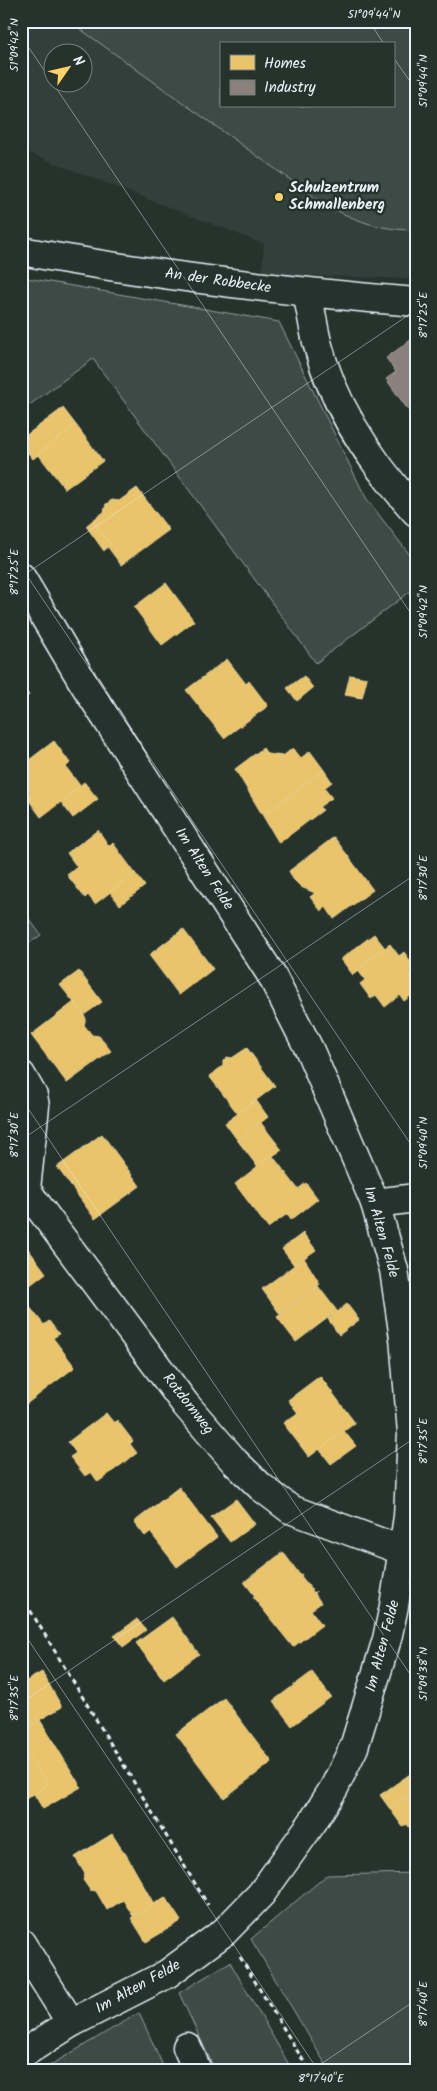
<svg xmlns="http://www.w3.org/2000/svg" width="437" height="2091" font-family="Kalam,sans-serif">
	<style>
		.built { fill: #333f3a; fill-rule: evenodd }
		.green { fill: #3e4b47; stroke: #939ea0; fill-rule: evenodd }
		.homes { fill: #e9c46a; stroke: #e9d295 }
		.industry { fill: #8a817c; stroke: #a6a3a1 }
		.lines { fill: none; stroke-linecap: round; stroke-linejoin: round }
		.minor-casing { stroke: #e8f1f8; stroke-width: 31 }
		.path { stroke: #e8f1f8; stroke-width: 3; stroke-dasharray: 5 4; stroke-linecap: butt }
		.minor { stroke: #26332d; stroke-width: 28 }
		.ticks { fill: none; stroke: #e8f1f8; stroke-width: 1; stroke-opacity: 0.45 }
		.poi-dot { fill: #ffd166; stroke: #26332d; stroke-width: 2 }
		.labels { text-anchor: middle; dominant-baseline: central; stroke-width: 5; stroke-linejoin: round; paint-order: stroke }
		.poi-label { font-size: 15px; font-weight: bold; fill: #e8f1f8; stroke: #26332d; text-anchor: start }
		.street-label { font-size: 15px; fill: #e8f1f8; stroke: #26332d }
		.neatline { fill: none; stroke: #e8f1f8; stroke-width: 2 }
		.ticks-label { font-size: 12px; text-anchor: middle; fill: #e8f1f8 }
	</style>
	<rect width="100%" height="100%" fill="#26332d"/>
	<filter id="ink" filterUnits="userSpaceOnUse"><feTurbulence type="fractalNoise" baseFrequency=".02" numOctaves="2"/><feDisplacementMap in="SourceGraphic" scale="10" xChannelSelector="R" yChannelSelector="G"/><feConvolveMatrix kernelMatrix="1 2 1 2 8 2 1 2 1" color-interpolation-filters="sRGB"/></filter>
	<g filter="url(#ink)">
		<path class="built" d="M21,21h395v258l-154,-5 2,-30 -243,-94zM221,44h172v62h-172zM52,52h30v30h-30z"/>
		<g class="green">
			<path d="M69,21h347v209c-37,0 -60,-9 -92,-26zM221,44h172v62h-172z"/>
			<path d="M21,277l258,45 87,176 50,65v24l-100,76 -223,-304 -72,52z"/>
			<path d="M21,908l20,27 -20,14z"/>
			<path d="M416,1873v197h-87l-78,-131 76,-64z"/>
			<path d="M230,1962l62,108h-77l-36,-77z"/>
			<path d="M139,2013l26,57h-123z"/>
		</g>
		<g class="homes">
			<path d="M63,408l13,17 -43,34 -12,-15v-5z"/>
			<path d="M76,425l27,36 -38,28 -27,-35z"/>
			<path d="M137,488l32,42 -48,35 -14,-19 3,-2 -17,-24 11,-8 2,-8 6,-4 7,1z"/>
			<path d="M93,520l17,24 -6,7 -18,-25z"/>
			<path d="M166,583l28,38 -32,24 -28,-38z"/>
			<path d="M227,659l19,25 3,-3 19,25 -44,32 -38,-48z"/>
			<path d="M350,675l17,3 -5,20 -17,-3z"/>
			<path d="M304,676l9,12 -16,13 -10,-13z"/>
			<path d="M21,685l8,10 -8,6z"/>
			<path d="M54,741l16,22 -4,4 15,20 -40,30 -16,-22 5,-4 -9,-12v-13z"/>
			<path d="M263,748l4,6 16,2 10,-8 8,10 9,-7 14,19 -61,46 -28,-47z"/>
			<path d="M324,770l8,12 -8,6 8,10 -13,9 4,3 -44,33 -16,-27z"/>
			<path d="M84,782l14,17 -25,19 -12,-16z"/>
			<path d="M98,830l11,16 4,-3 22,30 -40,31 -7,-9 -3,3 -18,-23 10,-8 -10,-14z"/>
			<path d="M334,837l39,53 -39,29 -8,-12 -5,4 -11,-14 5,-4 -14,-6 -8,-8 -4,-8z"/>
			<path d="M135,873l10,13 -25,19 -10,-13z"/>
			<path d="M183,929l30,40 -34,26 -30,-40z"/>
			<path d="M374,934l11,14 -28,21 1,2 -5,4 -12,-16z"/>
			<path d="M390,944l9,12 5,-4 10,14 -5,4 7,8v14l-12,9 -4,-6 -15,12 -9,-12 -5,4 -11,-15 5,-4 -8,-11z"/>
			<path d="M79,971l23,31 -18,13 -24,-30z"/>
			<path d="M74,1002l12,16 -2,7 8,10 7,1 12,15 -44,32 -36,-48z"/>
			<path d="M247,1048l28,38 -37,28 -29,-38 14,-10v-5l4,-4 5,1z"/>
			<path d="M256,1100l12,17 -30,24 -13,-18z"/>
			<path d="M261,1123l21,27 -25,16 -19,-25z"/>
			<path d="M102,1134l38,52 -45,33 -38,-52z"/>
			<path d="M272,1155l26,34 8,-6 12,16 -27,21 -4,-6 -19,14 -33,-44z"/>
			<path d="M303,1233l13,17 -22,15 -12,-16z"/>
			<path d="M26,1246l20,27 -25,19v-42z"/>
			<path d="M304,1258l16,26 -40,30 -18,-25z"/>
			<path d="M318,1286l19,25 -41,31 -19,-25z"/>
			<path d="M347,1304l12,16 -20,15 -11,-16z"/>
			<path d="M29,1306l15,19 5,-4 10,13 -6,4 22,29 -54,41v-96z"/>
			<path d="M320,1376l35,47 -46,34 -26,-34 15,-10 -10,-13z"/>
			<path d="M106,1413l8,10 3,-3 16,21 -3,3 7,9 -39,29 -7,-10 -6,4 -15,-19 6,-4 -8,-11z"/>
			<path d="M344,1431l12,15 -25,18 -12,-15z"/>
			<path d="M179,1487l38,50 -40,30 -27,-35 -5,4 -11,-14z"/>
			<path d="M236,1499l19,25 -25,18 -19,-25z"/>
			<path d="M283,1552l17,23 2,-1 -1,2 13,17 2,-2 -1,3 6,9 -10,7 11,15 -29,22 -40,-50 2,-1 -11,-14z"/>
			<path d="M172,1617l27,37 -35,26 -28,-37z"/>
			<path d="M137,1619l9,11 -23,17 -9,-11z"/>
			<path d="M42,1672l20,35 -33,19 -8,-14v-28z"/>
			<path d="M312,1672l19,25 -39,29 -19,-25z"/>
			<path d="M224,1698l48,64 -48,36 -48,-64z"/>
			<path d="M40,1720l41,67 -38,22 -9,-15 14,-9 -27,-42v-12z"/>
			<path d="M21,1743l27,42 -27,17z"/>
			<path d="M416,1770v20l-26,19 -10,-14z"/>
			<path d="M416,1790v47l-9,-13 -4,3 -13,-18z"/>
			<path d="M112,1834l11,17h1l30,53 -21,12 -10,-16 -16,10 -11,-19 -6,-1 -7,-10 2,-6 -10,-17z"/>
			<path d="M165,1897l16,24 -35,21 -15,-24z"/>
		</g>
		<path class="industry" d="M416,336v85l-30,-42 10,-7 -10,-14z"/>
		<g class="lines">
			<defs>
				<g id="minor">
					<path d="M21,251c131,24 263,40 395,51"/>
					<path d="M307,293c4,16 6,33 10,49 16,65 55,121 99,170"/>
					<path d="M21,577l62,105 189,294 38,75 65,152 19,67 10,68 8,95 -4,84 -14,89 -7,33 -33,108 -20,41 -22,35 -51,71 -37,38 -57,42 -96,49 -50,32"/>
					<path d="M21,1075l12,21 2,10 -9,83"/>
					<path d="M21,1183l165,222 49,57 26,25 29,22 114,42 12,9"/>
					<path d="M375,1203l41,-5"/>
					<path d="M21,1943l50,80"/>
					<path d="M187,2047l10,23"/>
				</g>
			</defs>
			<use href="#minor" class="minor-casing"/>
			<g class="path">
				<path d="M21,1595l187,310"/>
				<path d="M240,1957l69,113"/>
			</g>
			<use href="#minor" class="minor"/>
		</g>
	</g>
	<path class="ticks" d="M369,21l15,23M21,36l395,585M393,57l23,33M21,567l395,585M21,577l395,-267M21,1098l395,585M21,1140l395,-266M21,1629l297,441M21,1703l395,-266M312,2070l104,-70"/>
	<circle class="poi-dot" cx="279" cy="197" r="5"/>
	<g class="labels">
		<g class="poi-label">
			<text x="289" y="188">Schulzentrum<tspan x="289" dy="17">Schmallenberg</tspan></text>
		</g>
		<g class="street-label">
			<text transform="translate(218 281) rotate(8)">An der Robbecke</text>
			<text transform="translate(204 869) rotate(57)">Im Alten Felde</text>
			<text transform="translate(381 1232) rotate(74)">Im Alten Felde</text>
			<text transform="translate(188 1404) rotate(52)">Rotdornweg</text>
			<text transform="translate(383 1646) rotate(-75)">Im Alten Felde</text>
			<text transform="translate(138 1987) rotate(-29)">Im Alten Felde</text>
		</g>
	</g>
	<rect width="437" height="2091" fill="none" stroke="#26332d" stroke-width="55"/>
	<rect x="220" y="42" width="175" height="65" fill="#26332d" stroke="#747f7e"/>
	<rect x="230" y="55" width="25" height="15" fill="#e9c46a" stroke="#747f7e"/>
	<text x="264" y="68" font-size="15" fill="#e8f1f8">Homes</text>
	<rect x="230" y="80" width="25" height="15" fill="#8a817c" stroke="#747f7e"/>
	<text x="264" y="92" font-size="15" fill="#e8f1f8">Industry</text>
	<g transform="translate(68 68) rotate(56)"><circle r="24" fill="#26332d" stroke="#747f7e"/>
	<path d="M0-4L9 19L0 12L-9 19Z" fill="#ffd166"/>
	<text y="-8" font-size="14" font-weight="bold" text-anchor="middle" fill="#e8f1f8">N</text>
	</g>
	<rect x="28" y="28" width="382" height="2036" class="neatline"/>
	<g class="ticks-label">
		<text x="374" y="18">51°09'44"N</text>
		<text transform="translate(14 45) rotate(-90)" y="4">51°09'42"N</text>
		<text transform="translate(423 81) rotate(-90)" y="4">51°09'44"N</text>
		<text transform="translate(423 315) rotate(-90)" y="4">8°17'25"E</text>
		<text transform="translate(14 572) rotate(-90)" y="4">8°17'25"E</text>
		<text transform="translate(423 612) rotate(-90)" y="4">51°09'42"N</text>
		<text transform="translate(423 878) rotate(-90)" y="4">8°17'30"E</text>
		<text transform="translate(14 1135) rotate(-90)" y="4">8°17'30"E</text>
		<text transform="translate(423 1143) rotate(-90)" y="4">51°09'40"N</text>
		<text transform="translate(423 1441) rotate(-90)" y="4">8°17'35"E</text>
		<text transform="translate(423 1674) rotate(-90)" y="4">51°09'38"N</text>
		<text transform="translate(14 1698) rotate(-90)" y="4">8°17'35"E</text>
		<text transform="translate(423 2004) rotate(-90)" y="4">8°17'40"E</text>
		<text x="321" y="2082">8°17'40"E</text>
	</g>
</svg>
